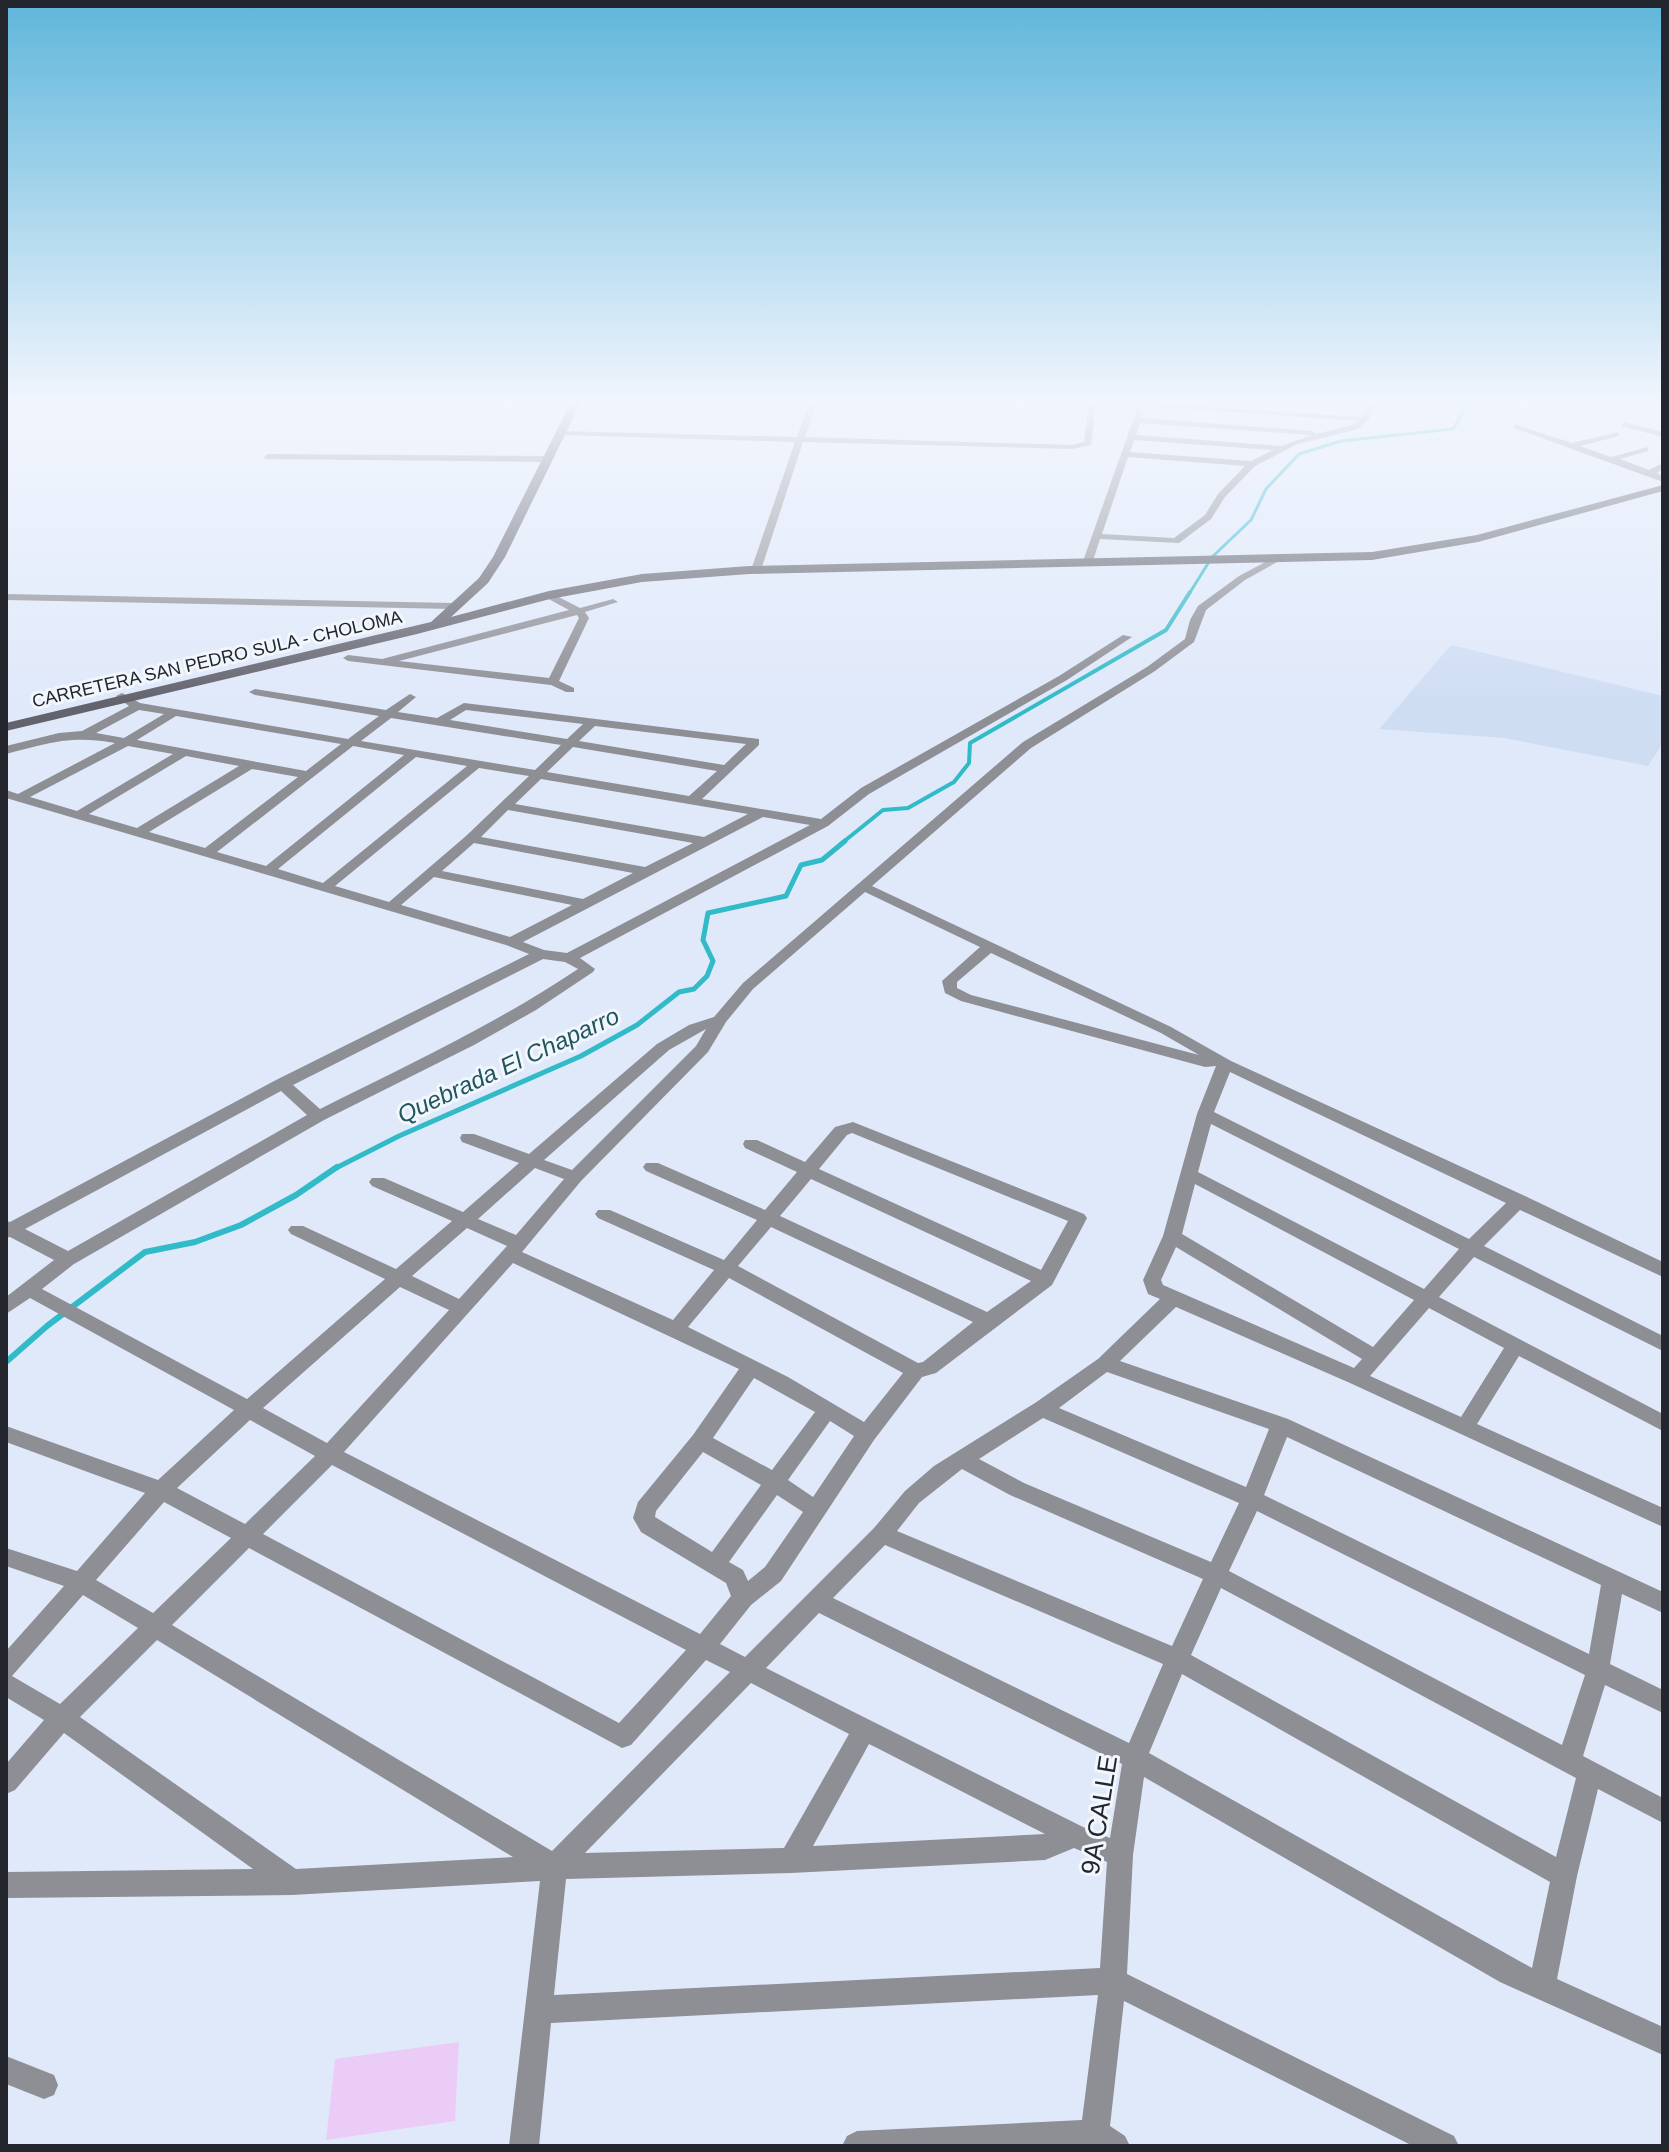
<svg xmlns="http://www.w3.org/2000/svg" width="1669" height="2152" font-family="Arial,sans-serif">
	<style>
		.built { fill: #cfddf3 }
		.green { fill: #eaccf7 }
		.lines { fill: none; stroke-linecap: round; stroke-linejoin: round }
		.stream-far3 { stroke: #31bac8; stroke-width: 3 }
		.stream-far2 { stroke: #31bac8; stroke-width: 4 }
		.stream-far1 { stroke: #31bac8; stroke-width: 5 }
		.stream { stroke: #31bac8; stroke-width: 6 }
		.street { fill: #8e8e95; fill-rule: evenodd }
		.secondary { fill: #63636d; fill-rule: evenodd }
		.labels { text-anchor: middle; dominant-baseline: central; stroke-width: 6; stroke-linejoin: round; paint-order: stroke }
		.far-street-label { font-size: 18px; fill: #23272d; stroke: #f2f6fd }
		.water-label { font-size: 24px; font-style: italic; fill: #1f555b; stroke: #f2f6fd }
		.near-street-label { font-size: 26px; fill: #23272d; stroke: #f2f6fd }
	</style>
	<rect width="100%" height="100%" fill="#e0e9fa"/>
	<path class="built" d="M1451,645l212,51v47l-15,23 -144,-28 -125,-9z"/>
	<path class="green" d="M459,2042l-4,79 -129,19 9,-81z"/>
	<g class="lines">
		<path class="stream-far3" d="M1189,594l23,-37 39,-37 15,-31 33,-35 42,-13 112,-12 16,-27"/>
		<path class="stream-far2" d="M842,843l41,-33 25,-2 46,-26 15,-19 1,-20 196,-113 24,-38"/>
		<path class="stream-far1" d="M334,1169l65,-33 182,-80 56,-31 42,-33 15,-3 13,-13 6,-15 -10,-21 5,-27 78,-17 15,-31 21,-5 23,-19"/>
		<path class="stream" d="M6,1362l41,-36 98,-74 50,-10 46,-17 55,-30 41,-28"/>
		<g class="street">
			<path d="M9,402h9l-12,8z"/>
			<path d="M809,402h8l-12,35 267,8 12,-3 4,-34 9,-6h10l-12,9 -4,34 -19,4 -269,-7 -42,128 -5,3 -5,-3 44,-128 -234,-7 -4,-2 4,-2 236,6z"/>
			<path d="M1140,402l222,15 5,-11 -22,-4h31l-7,17 -11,10 -60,15 -43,22 -30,31 -14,22 -32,24 -79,-4 -8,25 -8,2 -2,-2 55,-155 7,2 -2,7 171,13 3,3 36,-9 6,-4 -215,-15zM1140,423l172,12 -31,11 -145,-11zM1134,440l139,10 -22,11 -121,-9zM1128,457l117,9 -27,28 -13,21 -31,23 -72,-4z"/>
			<path d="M1624,422l39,10v5l-42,-11z"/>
			<path d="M1514,424l58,19 47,-11v4l-39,10 31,11 37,-10v4l-28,8 29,11 14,-7v6l-6,4 6,3v6l-149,-54z"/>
			<path d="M268,454l280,2 4,3 -4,3 -283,-3 -1,-2z"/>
			<path d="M1271,559l8,2 -34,19 -39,30 -12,32 -39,29 -124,77 -159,138 299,141 60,34 294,135 138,66v15l-143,-67 -36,36 179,90v15l-189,-94 -35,40 224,117v17l-144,-75 -42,68 186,84v19l-313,-144 -174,-76 -56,54 168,58 375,173v21l-41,-19 -12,70 53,26v23l-58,-28 -22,71 80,42v25l-65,-34 -21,87 -20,103 106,48v28l-163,-73 -356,-205 -11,78 -6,119 327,162 5,10h-46l-289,-145 -14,125 15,10 5,10h-288l5,-10 10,-5 225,-11 16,-125 -547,28 -12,123h-30l31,-265 -248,14 -286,3v-26l247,-3 -189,-136 -49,57 -9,4v-30l38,-44 -38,-23v-46l58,-65 -58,-20v-18l71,23 68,-78 -139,-51v-16l152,54 76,-70 -204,-112 -24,16v-17l48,-37 -44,-23 -4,1v-17l4,1 266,-142 253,-126 -23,-9 -500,-147v-8l12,4 97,-51c-45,-8 -66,0 -109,11v-8l53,-13 23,-2 47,-25 -13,-10 6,-3 18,10 208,36 31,-23 -124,-21 -6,-3 6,-3 131,21 24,-16 6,3 -18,15 39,6 27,-15 295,36v6l-57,54 119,20 40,-31 198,-112 64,-41 9,2 -65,43 -198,114 -41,32 -248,132 15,11 -2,3 -57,38 -62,35 -150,75 -250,144 -32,25 205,110 138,-120 -94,-45 -3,-4 3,-4h12l93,43 56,-48 -80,-35 -3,-4 3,-4h12l79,34 56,-49 -57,-21 -2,-4 2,-4h12l55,20 128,-110 32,-19 25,-8 29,-34 280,-241 124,-75 38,-28 5,-19 8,-14 41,-30zM139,710l25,4 -40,24 -28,-5zM466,710l117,14 -16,15 -117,-19zM176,716l165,28 -35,27 -169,-31zM391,718l170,27 -26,25 -174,-29zM595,726l151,18 -22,21 -145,-24zM128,746l45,8 -96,57 -47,-14zM353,746l51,9 -138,111 -49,-14zM573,747l144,24 -28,25 -142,-24zM186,756l53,10 -102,62 -48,-14zM416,757l51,9 -144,117 -45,-14zM479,768l50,8 -63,60 -77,66 -54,-16zM252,769l46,8 -93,71 -56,-16zM541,779l207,35 -44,23 -189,-33zM508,810l185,33 -48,24 -164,-30zM763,817l47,8 -243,128 -23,-3 -21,-8zM474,843l159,30 -50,26 -141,-28zM434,877l138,28 -62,32 -109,-32zM865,892l115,55 -38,34 3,12 16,8 244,66 11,-1 -19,48 -34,122 -20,44 5,14 12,5 -62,60 -63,44 -101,63 -29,25 -31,37 -129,129 -25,-13 31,-39 30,-24 93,-141 48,-63 14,-4 116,-88 35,-67 -3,-4 -231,-92 -18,5 -30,35 -48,-22h-12l-2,4 2,4 52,24 -32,38 -107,-47h-12l-3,4 3,4 111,49 -33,40 -114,-50h-12l-3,4 3,4 116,52 -41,50 -151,-68 59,-71 127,-129 18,-30 27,-33zM991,953l170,80 38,22 -228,-60 -14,-7v-6zM543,959l22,3 13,7c-82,55 -170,96 -258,140l-27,-24zM706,1029l-10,17 -124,124 -28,-10 125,-110zM1230,1072l276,131 -37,36 -255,-127zM281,1091l26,24 -239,136 -43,-22zM1211,1124l248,125 -35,40 -226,-117zM852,1133l216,88 -27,49 -222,-101 28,-34zM535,1168l29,11 -48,56 -38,-16zM811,1179l220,102 -44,31 -207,-96zM1195,1184l219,116 -41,47 -191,-113zM771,1227l202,95 -50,40 -5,1 -180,-97zM467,1228l40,18 -48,53 -47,-23zM1176,1247l186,112 -8,9 -191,-83 -2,-5zM513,1263l226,106 -46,66 -55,67 -5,16 8,14 85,51 5,13 -31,38 -356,-182zM729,1278l174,95 -39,49 -76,-45 -100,-50zM400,1287l49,23 -122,133 -64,-35zM1429,1308l75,40 -43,69 -91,-41zM1107,1372l162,57 -23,58 -187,-79zM754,1378l61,34 -43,58 -59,-32zM1043,1418l196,85 -28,59 -187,-79 -45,-24zM250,1420l65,36 -70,68 -68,-36zM830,1421l24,15 -41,61 -25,-17zM1287,1437l314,148 -12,69 -325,-159zM703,1452l58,33 -49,67 -57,-35 1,-6zM332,1465l354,185 -67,73 -356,-189zM962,1469l48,26 193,84 -31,67 -275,-115 22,-28zM777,1495l26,17 -38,55 -17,14 -5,-11 -14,-8zM164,1502l67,36 -78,75 -57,-33zM1257,1511l328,164 -23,70 -333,-174zM885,1545l278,119 -34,79 -296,-145zM249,1548l373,200 9,-3 75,-85 24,12 -178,179 -380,-226zM1221,1588l355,190 -20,79 -365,-202zM83,1595l55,33 -78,76 -48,-28zM819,1613l303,151 -12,74 -27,-11 -317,-159zM157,1640l356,217 -217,12 -216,-152zM1182,1674l368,208 -18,86 -383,-215zM751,1683l98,51 -65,114 -199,5zM869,1744l10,5 166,85 -232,12zM1074,1848l33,14 -7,106 -546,27 12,-116 225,-6 254,-13z"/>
			<path d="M549,592l31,16 33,-9 5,3 -33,10 4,6 -30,63 15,7v4h-8l-15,-7 -203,-24 -5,-3 5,-3 34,4 187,-49 -24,-13 -1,-2zM577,615l2,3 -30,60 -150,-17z"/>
			<path d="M6,594l448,9 5,3 -5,3 -448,-9z"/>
			<path d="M6,2056l48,19 4,10 -4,10 -10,4 -38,-15z"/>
		</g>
		<path class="secondary" d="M571,402h10l-76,155 -17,26 -37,34 98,-26 93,-17 107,-8 623,-14 105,-17 186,-50v6l-185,51 -106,18 -623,14 -107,8 -92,17 -133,35 -411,97v-8l425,-101 48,-44 14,-21z"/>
	</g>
	<linearGradient id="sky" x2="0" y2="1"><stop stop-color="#5fb6db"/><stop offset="0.57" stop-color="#f1f5fd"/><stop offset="1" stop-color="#f1f5fd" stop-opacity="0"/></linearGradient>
	<rect width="1669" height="704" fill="url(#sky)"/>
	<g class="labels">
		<g class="far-street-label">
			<text transform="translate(217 659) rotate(-13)">CARRETERA SAN PEDRO SULA - CHOLOMA</text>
		</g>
		<g class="water-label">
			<text transform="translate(508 1065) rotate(-25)">Quebrada El Chaparro</text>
		</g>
		<g class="near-street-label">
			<text transform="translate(1099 1815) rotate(-81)">9A CALLE</text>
		</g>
	</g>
	<rect width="1669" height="2152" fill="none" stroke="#23272d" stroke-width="16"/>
</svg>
